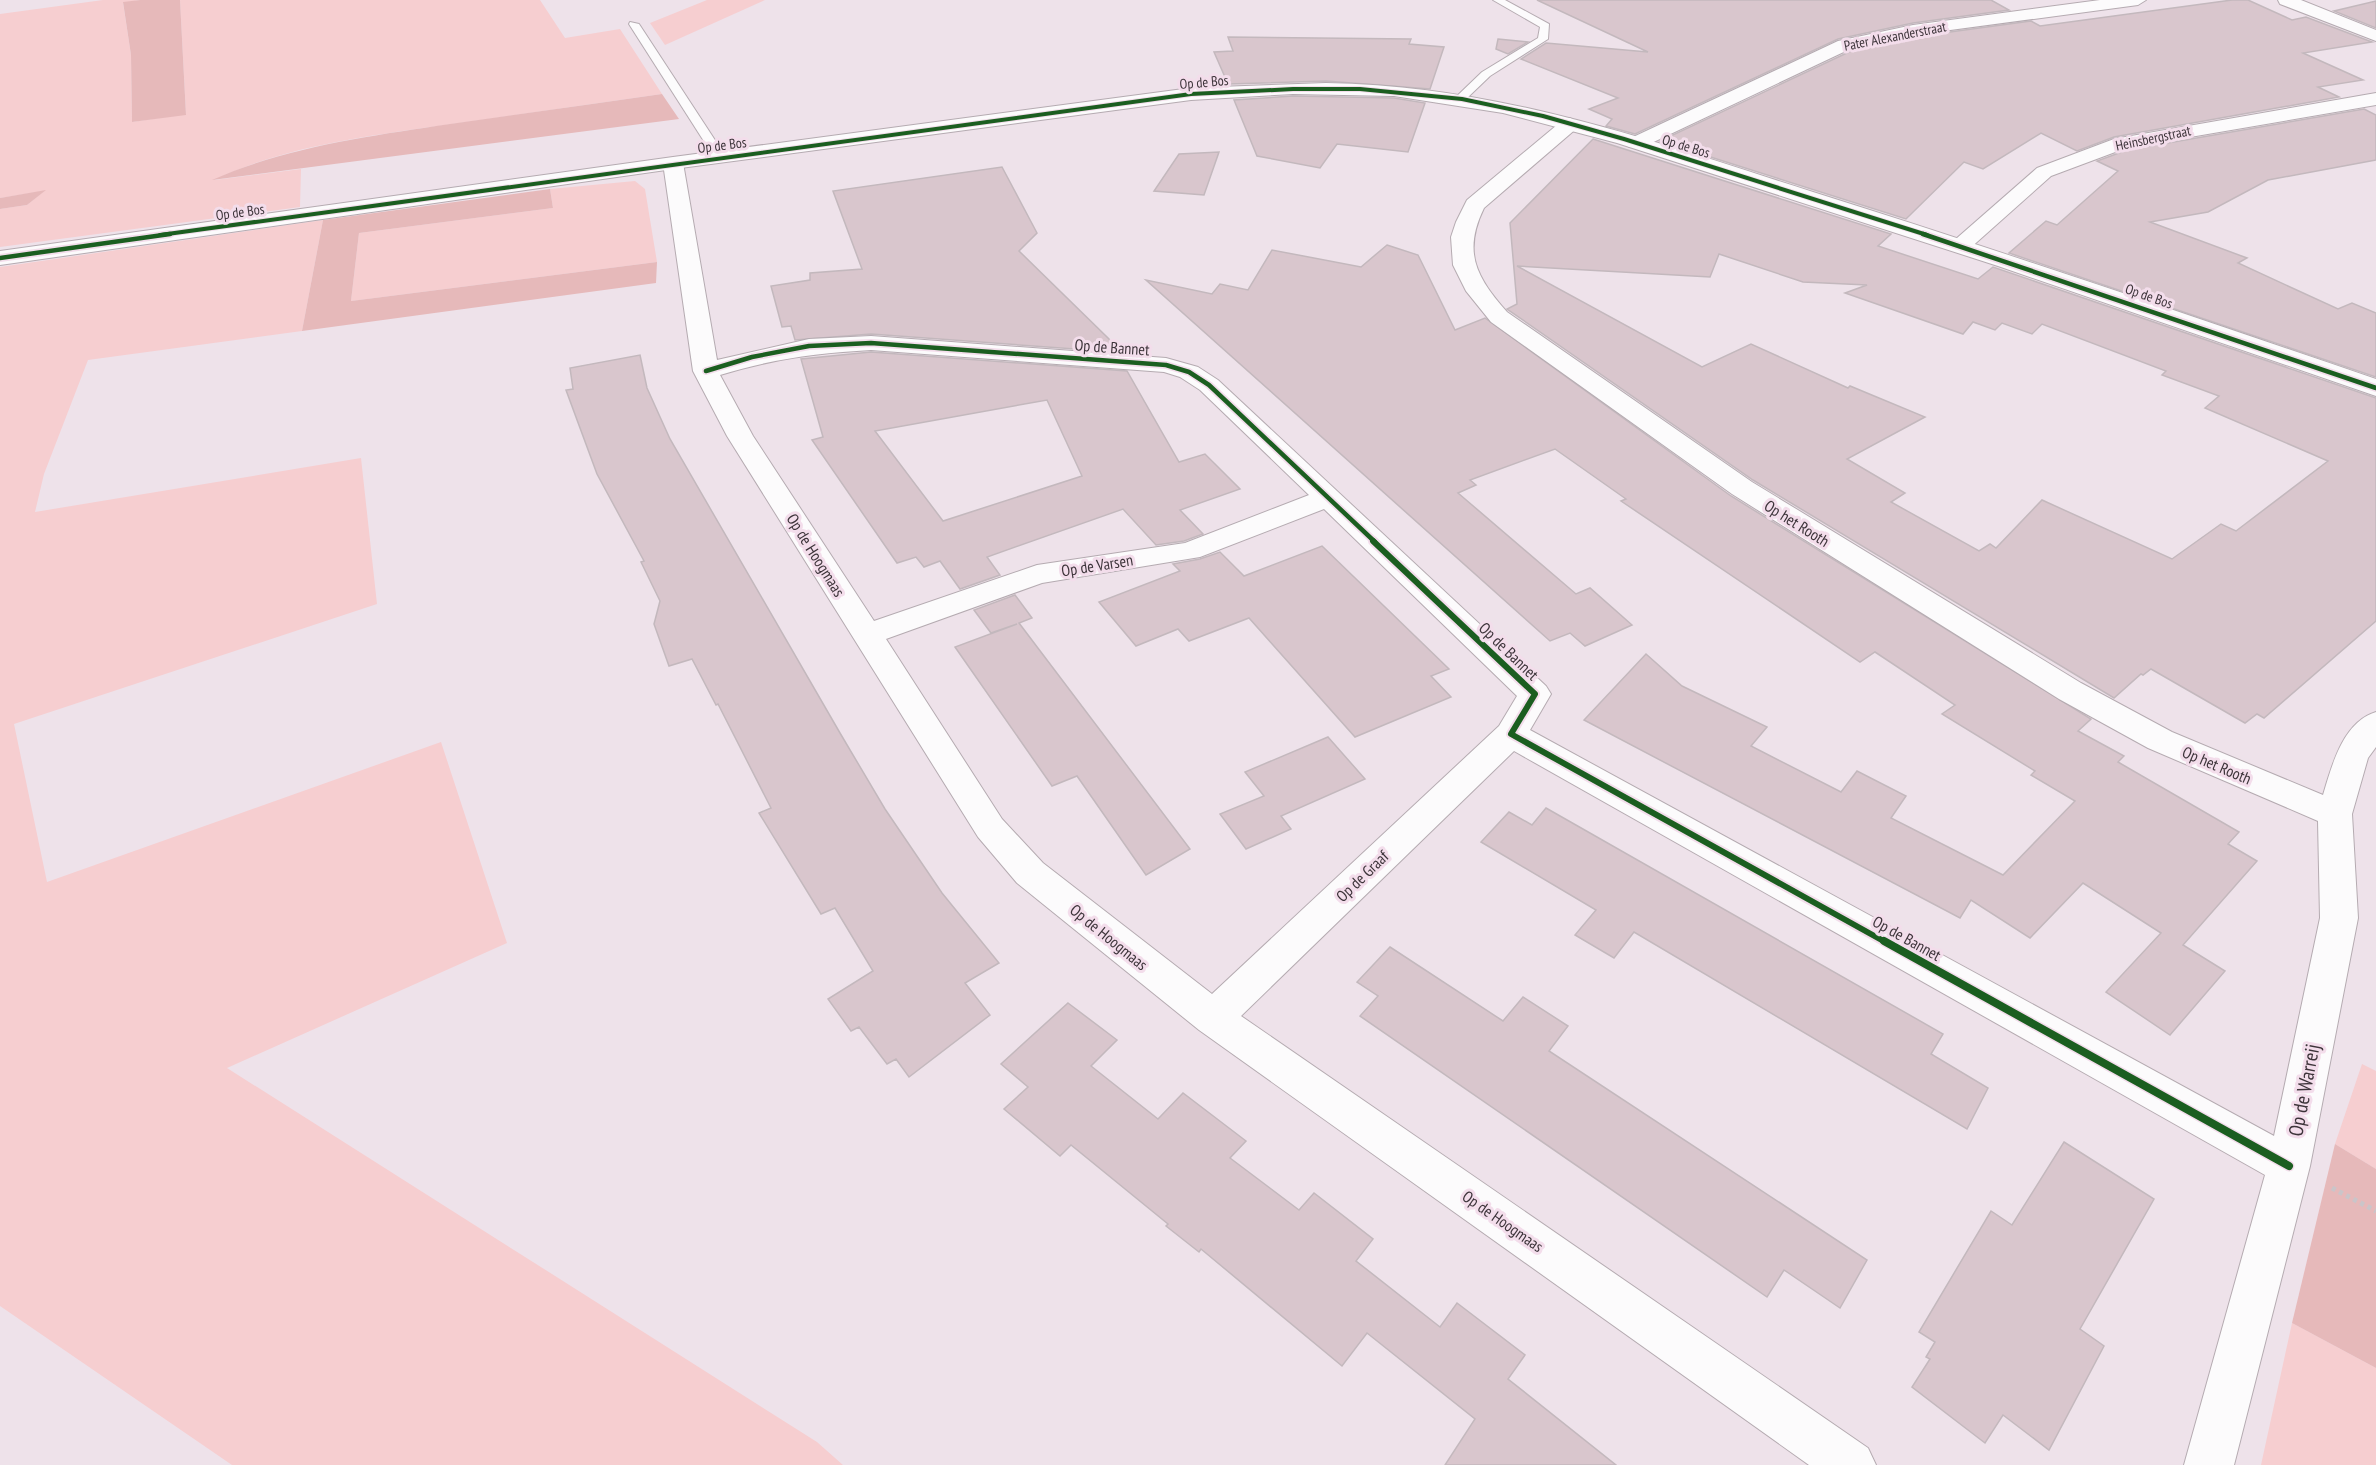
<svg xmlns="http://www.w3.org/2000/svg" width="2376" height="1465" font-family="'PT Sans Narrow',sans-serif">
	<style>
		.green { fill: #f6ced0 }
		.forest { fill: #e6b9ba }
		.building { fill: #d9c6cd; stroke: #c3b8bd; stroke-width: 1.5; fill-rule: evenodd }
		.lines { fill: none; stroke-linecap: round; stroke-linejoin: round }
		.service-casing { stroke: #b5abb1; stroke-width: 2 }
		.minor-casing { stroke: #b5abb1; stroke-width: 2 }
		.tertiary-casing { stroke: #b5abb1; stroke-width: 2 }
		.path { stroke: #cac5c9; stroke-width: 5; stroke-dasharray: 4 4; stroke-linecap: butt }
		.service { fill: #fcfbfc; fill-rule: evenodd }
		.minor { fill: #fcfbfc; fill-rule: evenodd }
		.tertiary { fill: #fcfbfc; fill-rule: evenodd }
		.cycleway-far3-casing { stroke: #f3ddeb; stroke-width: 6 }
		.cycleway-far2-casing { stroke: #f3ddeb; stroke-width: 8 }
		.cycleway-far1-casing { stroke: #f3ddeb; stroke-width: 10 }
		.cycleway-casing { stroke: #f3ddeb; stroke-width: 11 }
		.cycleway-far3 { stroke: #1b5e20; stroke-width: 4 }
		.cycleway-far2 { stroke: #1b5e20; stroke-width: 4.5 }
		.cycleway-far1 { stroke: #1b5e20; stroke-width: 6 }
		.cycleway { stroke: #1b5e20; stroke-width: 8 }
		.labels { text-anchor: middle; dominant-baseline: central; stroke-width: 6; stroke-linejoin: round; paint-order: stroke }
		.far-street-label { font-size: 14px; fill: #3d343a; stroke: #f3ddeb }
		.street-label { font-size: 16px; fill: #3d343a; stroke: #f3ddeb }
		.near-street-label { font-size: 20px; fill: #3d343a; stroke: #f3ddeb }
	</style>
	<rect width="100%" height="100%" fill="#eee2ea"/>
	<g class="green">
		<path d="M103,0h37l-17,3 8,52 1,67 54,-8 -6,-114h360l25,38 55,-9 42,65c-73,10 -145,21 -217,31 -77,11 -160,21 -231,55l87,-11 -1,38 -300,40v-38l27,-4 17,-14 -44,7v-184z"/>
		<path d="M707,0h58l-100,45 -15,-22z"/>
		<path d="M635,181l10,8 12,73 -306,39 8,-68 194,-25 -3,-19z"/>
		<path d="M323,220l-21,111 -214,29 -44,114 -9,38 326,-54 16,146 -363,120 33,158 394,-140 66,201 -280,125 590,374 26,23h-611l-232,-159v-1039z"/>
		<path d="M2362,1064l14,7v98l-41,-25z"/>
		<path d="M2292,1323l84,45v97h-115z"/>
	</g>
	<g class="forest">
		<path d="M140,0h40l6,115 -54,7 -1,-67 -8,-53z"/>
		<path d="M662,94l17,25 -467,61c74,-33 158,-44 238,-56 71,-10 141,-20 212,-30z"/>
		<path d="M550,189l3,19 -194,25 -8,68 306,-39 -1,21 -354,48 21,-111z"/>
		<path d="M46,190l-19,15 -27,4v-11z"/>
		<path d="M2335,1144l41,25v199l-84,-45z"/>
	</g>
	<g class="building">
		<path d="M1537,0h454l18,10 -96,13 -75,16 -203,95 -29,-8 6,-7 -23,-10 29,-11 -97,-39 25,-16 102,9z"/>
		<path d="M2232,0h16l44,20 14,-3 66,25 -69,11 60,27 -45,7 21,10 -225,40 -37,14 -36,-18 -58,36 -19,-7 -58,57 -246,-78 191,-90 62,-14 118,-16 9,5z"/>
		<path d="M2376,1v27l-42,-17z"/>
		<path d="M1228,37l183,2 -2,5 35,3 -14,42 -104,-8 -98,3 -14,-32 19,-1z"/>
		<path d="M1498,39l30,3 -20,12 -12,-5z"/>
		<path d="M1293,96l101,2 31,5 -17,49 -71,-8 -17,24 -63,-12 -23,-56z"/>
		<path d="M2364,109l12,6v45l-108,20 -60,32 -58,10 97,36 -9,5 100,46 14,-6 24,10v64l-367,-124 37,-32 11,4 61,-54 -21,-10 30,-11z"/>
		<path d="M1593,139l298,95 -13,12 100,33 15,-12 383,131v223l-112,97 -7,-4 -12,9 -94,-54 -8,6 -2,-1 -27,24 -361,-218 -246,-171 10,-5 -7,-81zM1719,254l84,28 64,3 -22,8 118,41 10,-12 22,8 7,-7 30,11 10,-10 124,47 -4,4 57,21 -14,12 123,53 -92,70 -15,-7 -49,35 -130,-59 -46,48 -6,-4 -11,7 -88,-49 14,-9 -58,-34 78,-42 -75,-31 -2,2 -97,-44 -49,23 -185,-101 193,11z"/>
		<path d="M1219,152l-15,43 -50,-4 25,-37z"/>
		<path d="M1002,167l35,66 -18,18 90,88 7,13 -245,-18 -76,6 -4,-14 -9,1 -11,-41 39,-6v-7l52,-4 -29,-78z"/>
		<path d="M1387,245l31,10 37,75 30,-12 246,178 360,223 -13,12 46,25 -6,6 121,70 -11,12 29,17 -74,84 42,26 -55,64 -64,-43 55,-59 -78,-50 -53,55 -59,-38 -11,18 -376,-198 62,-66 36,32 85,41 -16,19 90,46 16,-21 49,25 -15,22 112,57 72,-74 -44,-26 4,-4 -93,-57 13,-9 -80,-53 -15,10 -239,-161 5,-2 -71,-50 -85,31 6,5 -18,8 118,101 14,-6 42,37 -47,21 -15,-13 -20,8 -404,-361 66,14 8,-10 28,6 24,-40 89,17z"/>
		<path d="M871,352l256,19 52,91 26,-8 35,35 -60,21 23,24 -19,7 -28,4 -33,-36 -136,48 13,18 -40,14 -20,-28 -16,6 -8,-10 -19,6 -85,-123 11,-3 -22,-78zM1047,400l35,76 -139,45 -68,-90z"/>
		<path d="M640,355l7,33 23,51 170,294 45,76 57,84 57,70 -34,20 25,32 -81,62 -13,-18 -9,5 -28,-37 -8,4 -23,-32 45,-28 -38,-63 -14,6 -62,-101 12,-5 -53,-104 -2,1 -24,-46 -23,7 -15,-42 6,-23 -19,-39 3,-1 -47,-87 -31,-84 7,-1 -3,-21z"/>
		<path d="M1322,546l127,123 -18,7 20,21 -96,40 -106,-119 -60,23 -11,-12 -42,17 -37,-44 81,-31 -7,-7 27,-5 20,-7 24,24z"/>
		<path d="M1015,595l17,23 -13,5 171,226 -44,26 -69,-99 -25,10 -97,-139 62,-23 -26,9 -17,-23z"/>
		<path d="M1328,737l37,42 -84,37 10,13 -45,20 -26,-35 44,-18 -19,-24z"/>
		<path d="M1546,808l397,226 -12,20 57,34 -21,41 -333,-197 -20,26 -39,-23 21,-25 -115,-68 28,-30 23,13z"/>
		<path d="M1390,947l113,74 20,-24 45,29 -19,25 318,209 -27,48 -56,-38 -17,27 -407,-281 18,-20 -21,-14z"/>
		<path d="M1068,1003l49,37 -26,26 67,53 25,-26 63,48 -16,17 69,52 15,-17 59,46 -17,22 84,66 17,-24 68,52 -17,24 108,86h-171l30,-46 -108,-86 -25,33 -141,-117 -2,3 -33,-26 2,-2 -97,-79 -11,11 -56,-47 24,-22 -27,-23z"/>
		<path d="M2064,1142l90,57 -74,130 24,17 -55,104 -46,-35 -18,28 -73,-56 18,-28 -4,-2 9,-15 -16,-10 72,-121 21,14z"/>
	</g>
	<g class="lines">
		<defs>
			<g id="service">
				<path d="M1493,0h12l44,24 -1,15 -58,37 -25,24h-8v-4l25,-24 56,-34 2,-11z"/>
				<path d="M630,22l9,2 87,133 -2,3 -10,-3 -85,-133z"/>
			</g>
			<g id="minor">
				<path d="M2100,0h46l-8,5 -225,30 -63,14 -207,98h-14l-3,-4 3,-4 209,-98 75,-16z"/>
				<path d="M2278,0h23l75,30v11l-96,-37z"/>
				<path d="M2376,93v12l-250,43 -75,28 -83,74h-16l-3,-5 88,-77 77,-29z"/>
				<path d="M1570,118l10,6 -3,4 -93,80c-22,45 -7,70 23,104l245,170 329,201 91,49 151,63c9,-30 20,-73 53,-83v35l-8,11 -16,56 6,104 -48,248 -76,299h-50l81,-290 -751,-424 -273,265 627,432 8,17h-67l-610,-435 -182,-147 -39,-46 -251,-401 -34,-65 -30,-208 3,-4h14l3,4 34,197 92,-21 62,-3 295,22 32,9 20,13 328,306 5,8 -21,36 744,406 46,-218 -2,-97 -170,-73 -89,-49 -327,-205 -241,-172 -25,-31 -13,-26 -2,-28 5,-15 11,-22 96,-80zM871,350l293,22 16,5 20,13 109,105 -124,48 -148,22 -163,56 -121,-185 -33,-61c52,-16 97,-22 151,-25zM1324,509l193,187 -18,30 -287,268 -169,-131 -41,-44 -116,-180 156,-56 158,-26z"/>
			</g>
			<path id="tertiary" d="M1326,83c170,2 327,58 487,109 188,59 376,123 563,187v17l-378,-130 -381,-123 -114,-30 -109,-17 -101,-2 -102,6 -518,69 -673,96v-14l673,-94 518,-69z"/>
		</defs>
		<use href="#service" class="service-casing"/>
		<use href="#minor" class="minor-casing"/>
		<use href="#tertiary" class="tertiary-casing"/>
		<path class="path" d="M2332,1188l44,23"/>
		<use href="#service" class="service"/>
		<use href="#minor" class="minor"/>
		<use href="#tertiary" class="tertiary"/>
		<defs>
			<path id="cycleway-far3" d="M160,235l1031,-141 102,-5h67l102,10 81,17 81,23 303,96"/>
			<g id="cycleway-far2">
				<path d="M1923,234l453,154"/>
				<path d="M0,258l170,-24"/>
				<path d="M706,371l46,-14 57,-11 62,-3 295,22 23,7 20,13 166,157"/>
			</g>
			<path id="cycleway-far1" d="M1373,541l162,153 -24,40 376,209"/>
			<path id="cycleway" d="M1884,941l405,225"/>
		</defs>
		<use href="#cycleway-far3" class="cycleway-far3-casing"/>
		<use href="#cycleway-far2" class="cycleway-far2-casing"/>
		<use href="#cycleway-far1" class="cycleway-far1-casing"/>
		<use href="#cycleway" class="cycleway-casing"/>
		<use href="#cycleway-far3" class="cycleway-far3"/>
		<use href="#cycleway-far2" class="cycleway-far2"/>
		<use href="#cycleway-far1" class="cycleway-far1"/>
		<use href="#cycleway" class="cycleway"/>
	</g>
	<g class="labels">
		<g class="far-street-label">
			<text transform="translate(1895 36) rotate(-11)">Pater Alexanderstraat</text>
			<text transform="translate(1204 82) rotate(-5)">Op de Bos</text>
			<text transform="translate(2153 138) rotate(-12)">Heinsbergstraat</text>
			<text transform="translate(722 145) rotate(-7)">Op de Bos</text>
			<text transform="translate(1686 146) rotate(17)">Op de Bos</text>
			<text transform="translate(240 212) rotate(-8)">Op de Bos</text>
			<text transform="translate(2149 296) rotate(19)">Op de Bos</text>
		</g>
		<g class="street-label">
			<text transform="translate(1112 347) rotate(4)">Op de Bannet</text>
			<text transform="translate(1797 523) rotate(32)">Op het Rooth</text>
			<text transform="translate(816 555) rotate(58)">Op de Hoogmaas</text>
			<text transform="translate(1097 565) rotate(-9)">Op de Varsen</text>
			<text transform="translate(1509 651) rotate(44)">Op de Bannet</text>
			<text transform="translate(2217 765) rotate(23)">Op het Rooth</text>
			<text transform="translate(1362 876) rotate(-44)">Op de Graaf</text>
			<text transform="translate(1109 937) rotate(39)">Op de Hoogmaas</text>
			<text transform="translate(1907 938) rotate(29)">Op de Bannet</text>
			<text transform="translate(1503 1221) rotate(35)">Op de Hoogmaas</text>
		</g>
		<g class="near-street-label">
			<text transform="translate(2304 1090) rotate(-79)">Op de Warreij</text>
		</g>
	</g>
</svg>
